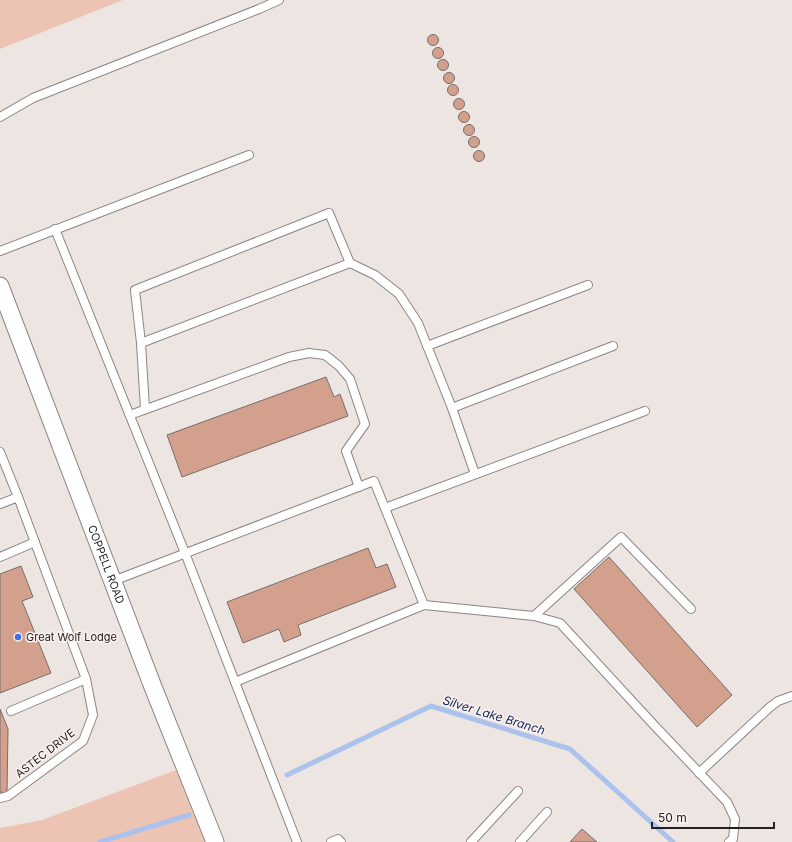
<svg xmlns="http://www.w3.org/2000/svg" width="792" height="842" font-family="Inter,sans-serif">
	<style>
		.green { fill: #edc4b4 }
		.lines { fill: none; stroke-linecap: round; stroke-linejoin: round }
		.stream { stroke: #abc2ed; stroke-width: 5 }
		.building { fill: #d2a08d; stroke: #766e6b }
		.service-casing { stroke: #8d8582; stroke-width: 10 }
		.minor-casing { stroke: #8d8582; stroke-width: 19 }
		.service { stroke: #fff; stroke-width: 8 }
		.minor { stroke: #fff; stroke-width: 17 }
		.poi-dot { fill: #3d71e1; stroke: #fbf2ef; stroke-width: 1.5 }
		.labels { text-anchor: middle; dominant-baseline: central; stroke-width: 3; stroke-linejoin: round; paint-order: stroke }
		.street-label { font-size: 11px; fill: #252120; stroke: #fbf2ef }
		.poi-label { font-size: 11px; fill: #252120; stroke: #fbf2ef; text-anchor: start }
		.water-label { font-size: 12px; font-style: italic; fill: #0f2658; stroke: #fbf2ef }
	</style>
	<rect width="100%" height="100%" fill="#ede5e1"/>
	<g class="green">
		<path d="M0,0h123l-123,49z"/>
		<path d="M176,770l29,72h-205v-14l42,-8z"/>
	</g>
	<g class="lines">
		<g class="stream">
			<path d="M287,775l144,-69 139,43 103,93"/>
			<path d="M100,842l89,-27"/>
		</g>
	</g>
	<g class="building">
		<circle cx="433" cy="40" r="5.5"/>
		<circle cx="438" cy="53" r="5.5"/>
		<circle cx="443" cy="65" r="5.5"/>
		<circle cx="449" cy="78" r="5.5"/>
		<circle cx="453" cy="90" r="5.5"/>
		<circle cx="459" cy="104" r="5.5"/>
		<circle cx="464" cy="117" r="5.5"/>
		<circle cx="469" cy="130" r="5.5"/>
		<circle cx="474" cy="142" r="5.5"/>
		<circle cx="479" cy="156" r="5.5"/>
		<path d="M326,377l8,20 6,-3 8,22 -166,61 -15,-42z"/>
		<path d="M368,548l8,20 11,-4 9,23 -98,38 3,10 -17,7 -5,-13 -36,14 -16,-41z"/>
		<path d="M609,557l123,138 -35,32 -123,-138z"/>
		<path d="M21,566l12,31 -11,4 29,72 -51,20v-119z"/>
		<path d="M0,709l8,20 -1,64 -7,-1z"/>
		<path d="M582,829l15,13h-27z"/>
	</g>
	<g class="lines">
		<defs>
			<g id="service">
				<path d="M0,117l33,-19 226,-89 20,-9"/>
				<path d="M55,229l130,324 112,289"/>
				<path d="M0,251l249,-96"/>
				<path d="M141,343l-6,-53 194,-77 21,50"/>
				<path d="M427,346l161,-61"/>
				<path d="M452,408l161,-62"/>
				<path d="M145,409l-4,-66 209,-80 25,12 24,19 19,29 34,85 23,66"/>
				<path d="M130,415l159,-58 20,-4 16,2 14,11 11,13 15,45 -19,27 13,36"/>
				<path d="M0,452l18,45 -18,7"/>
				<path d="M385,508l260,-97"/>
				<path d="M0,557l35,-15"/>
				<path d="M113,581l261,-100 50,124"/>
				<path d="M534,616l87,-79 70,72"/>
				<path d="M235,682l189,-77 110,11 26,7 93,101 74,78 8,17 -2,20 -4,3"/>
				<path d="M11,711l75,-32"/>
				<path d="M699,773l71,-66 8,-6 14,-5"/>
				<path d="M0,798l8,-2 75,-55 10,-26 -7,-36 -68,-182"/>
				<path d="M331,842l7,-3 3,3"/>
				<path d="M471,842l47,-51"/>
				<path d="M520,842l27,-30"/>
			</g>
			<g id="minor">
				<path id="s1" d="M0,286l153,401 62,155"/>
			</g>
		</defs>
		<use href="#service" class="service-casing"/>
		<use href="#minor" class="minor-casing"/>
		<use href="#service" class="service"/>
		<use href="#minor" class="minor"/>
	</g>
	<circle class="poi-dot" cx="18" cy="637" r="4"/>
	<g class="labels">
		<g class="street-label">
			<text stroke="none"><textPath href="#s1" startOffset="298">COPPELL ROAD</textPath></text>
			<text transform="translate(45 753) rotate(-38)">ASTEC DRIVE</text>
		</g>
		<g class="poi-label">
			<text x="26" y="637">Great Wolf Lodge</text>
		</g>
		<g class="water-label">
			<text transform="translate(494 715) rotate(17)">Silver Lake Branch</text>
		</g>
	</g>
	<path d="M652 822v6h122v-6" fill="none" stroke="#252120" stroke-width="2"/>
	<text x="658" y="822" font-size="12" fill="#252120" stroke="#fbf2ef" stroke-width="3" paint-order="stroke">50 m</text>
</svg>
